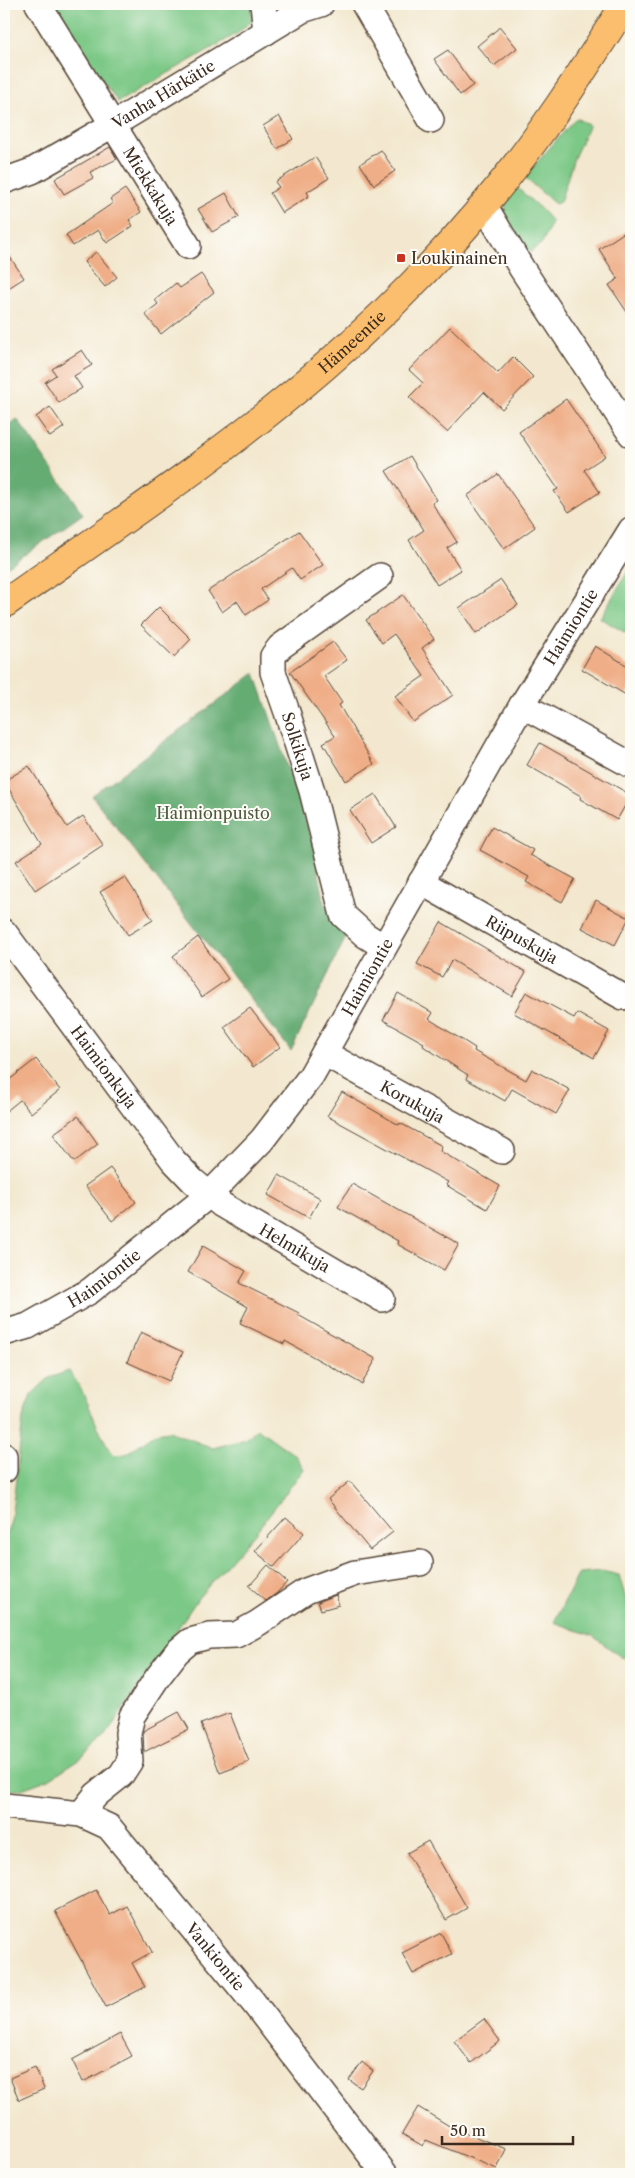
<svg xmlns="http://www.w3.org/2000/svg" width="635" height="2178" font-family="'Libre Caslon Text',serif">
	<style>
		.green { fill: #7cc886; stroke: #5c7952 }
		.forest { fill: #65ac73; stroke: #506b48 }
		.building { fill: #efae87 }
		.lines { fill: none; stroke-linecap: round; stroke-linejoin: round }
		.minor-casing { stroke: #574639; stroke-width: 28 }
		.highway-casing { stroke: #574639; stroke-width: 30 }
		.minor { stroke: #fff; stroke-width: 25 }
		.highway { stroke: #fabe6e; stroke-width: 28 }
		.poi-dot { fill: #c8321e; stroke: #fdfcf7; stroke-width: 2 }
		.labels { text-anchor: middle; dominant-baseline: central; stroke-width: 4; stroke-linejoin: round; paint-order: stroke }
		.street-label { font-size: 16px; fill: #3b2a1e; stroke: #fdfcf7 }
		.poi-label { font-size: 16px; fill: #3b2a1e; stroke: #fdfcf7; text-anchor: start }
		.park-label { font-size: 16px; fill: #4e593d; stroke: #fdfcf7 }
	</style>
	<rect width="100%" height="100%" fill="#fdfcf7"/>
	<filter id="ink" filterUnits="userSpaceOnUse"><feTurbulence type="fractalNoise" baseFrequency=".02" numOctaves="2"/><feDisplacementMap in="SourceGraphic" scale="10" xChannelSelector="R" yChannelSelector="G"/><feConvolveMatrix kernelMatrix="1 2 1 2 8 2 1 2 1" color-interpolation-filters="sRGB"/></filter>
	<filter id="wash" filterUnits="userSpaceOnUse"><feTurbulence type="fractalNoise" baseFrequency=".0096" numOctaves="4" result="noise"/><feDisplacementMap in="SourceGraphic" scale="20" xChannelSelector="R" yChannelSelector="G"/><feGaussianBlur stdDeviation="1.12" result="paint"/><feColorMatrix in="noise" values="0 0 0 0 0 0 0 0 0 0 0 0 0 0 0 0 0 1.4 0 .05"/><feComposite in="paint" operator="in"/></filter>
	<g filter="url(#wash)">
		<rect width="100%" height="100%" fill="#f3e8cf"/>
		<g class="green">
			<path d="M47,4h204l1,16 -14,13 -120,69z"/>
			<path d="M576,118l13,7 -15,33 -14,44 -5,2 -31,-27z"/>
			<path d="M516,186c11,12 27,23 36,36l-10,21 -13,10c-7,-10 -24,-30 -24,-42 -1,-9 6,-17 11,-25z"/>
			<path d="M631,566v70l-31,-18z"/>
			<path d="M69,1371c22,27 24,57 45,84l12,-1 30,-21 13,-2 44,17 33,-9 11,-11 39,28 8,13 -49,64 -56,64 -95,141 -23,20 -32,21 -30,11h-15v-249l7,-20 12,-103 8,-23 18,-17z"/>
			<path d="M602,1571l17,4 12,42v42l-10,-2 -28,-21 -39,-14 25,-49z"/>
		</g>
		<g class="forest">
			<path d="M17,419l66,95 -79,55v-140z"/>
			<path d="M255,673l58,169 12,63 22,30 -56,116 -199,-255z"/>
		</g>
		<g id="blocks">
			<g class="building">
				<path d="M500,27l17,21 -23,18 -17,-20z"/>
				<path d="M448,50l25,35 -13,10 -26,-36z"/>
				<path d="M279,116l14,23 -16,10 -14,-23z"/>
				<path d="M110,147l7,12 -27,13 3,6 -29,16 -9,-15z"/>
				<path d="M381,150l14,21 -21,14 -14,-21z"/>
				<path d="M315,157l14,21 -22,14 2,4 -27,17 -12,-20 9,-6 -4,-5z"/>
				<path d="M125,189l16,23 -12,8 4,6 -26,17 -9,-13 -25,16 -7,-11 47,-32 -3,-4z"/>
				<path d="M226,193l13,24 -27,15 -14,-23z"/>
				<path d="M631,228v90l-22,-33 9,-6 -19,-30z"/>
				<path d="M4,248l20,30 -20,13z"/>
				<path d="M96,252l21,25 -12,10 -21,-25z"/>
				<path d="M201,274l13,18 -53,42 -16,-20 13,-10 -3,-4 21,-17 4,5z"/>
				<path d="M450,327l48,46 15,-16 20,20 -31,32 -18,-17 -37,40 -38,-35 14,-14 -14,-13z"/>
				<path d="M82,350l10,15 -18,11 8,12 -23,15 -14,-21 11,-7 -4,-6z"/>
				<path d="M566,399l39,57 -21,14 16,22 -31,20 -15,-21 4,-2 -39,-57z"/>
				<path d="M50,407l14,20 -14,10 -14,-20z"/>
				<path d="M410,456l27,44 -5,3 25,39 -10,6 14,22 -24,15 -28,-45 15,-10 -38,-59z"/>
				<path d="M498,474l37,53 -31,22 -37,-53z"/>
				<path d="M299,531l24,34 -23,15 -8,-12 -31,21 7,11 -22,15 -9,-14 -15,11 -14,-21z"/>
				<path d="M501,580l17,25 -42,29 -17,-26z"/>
				<path d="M403,595l31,44 -12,9 31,47 -40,27 -18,-26 29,-20 -30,-42 -12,9 -16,-23z"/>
				<path d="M159,607l32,32 -17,18 -33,-32z"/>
				<path d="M333,642l14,18 -23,16 18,27 -3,2 35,59 -28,17 -23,-38 12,-7 -45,-64z"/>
				<path d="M595,646l36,22v19l-5,8 -44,-26z"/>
				<path d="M540,743l91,52 -14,25 -37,-21 1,-3 -54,-31z"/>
				<path d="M29,766l38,61 16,-11 20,29 -68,45 -19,-29 26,-17 -38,-63z"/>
				<path d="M375,794l21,33 -25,16 -21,-33z"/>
				<path d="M492,827l41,23 -3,5 45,24 -13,23 -36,-20 3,-5 -49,-27z"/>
				<path d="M125,877l28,43 -25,15 -28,-43z"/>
				<path d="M596,900l33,18 -14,27 -33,-17z"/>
				<path d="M441,922l85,50 -14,24 -60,-36 -10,17 -25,-13z"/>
				<path d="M198,937l30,42 -26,18 -29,-41z"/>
				<path d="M526,992l48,26 3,-5 32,18 -15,27 -80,-45z"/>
				<path d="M398,993l35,20 -4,6 46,29 -1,3 52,29 6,-11 38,21 -14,24 -44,-25 -7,12 -39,-22 2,-4 -45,-29 1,-3 -41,-23z"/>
				<path d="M250,1008l30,39 -27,20 -29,-40z"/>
				<path d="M36,1059l24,31 -29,23 -11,-13 -16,13v-29z"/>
				<path d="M342,1092l57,33 1,-2 42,23 -2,5 60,35 -13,23 -41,-24 2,-3 -121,-66z"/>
				<path d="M78,1116l20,28 -24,18 -21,-28z"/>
				<path d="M110,1168l26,34 -24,19 -27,-35z"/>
				<path d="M279,1175l41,23 -11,20 -41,-23z"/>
				<path d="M352,1184l107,60 -15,26 -47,-26 1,-3 -60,-34z"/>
				<path d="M203,1246l43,25 -7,12 60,30 -1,2 78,44 -14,25 -77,-43 -1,3 -44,-21 8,-16 -60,-35z"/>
				<path d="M141,1332l42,20 -14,29 -42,-19z"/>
				<path d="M350,1481l43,51 -23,18 -42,-51z"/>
				<path d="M286,1517l18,16 -30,34 -19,-16z"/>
				<path d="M268,1565l19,17 -10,11 -11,8 -17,-15z"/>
				<path d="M336,1595l3,10 -18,5 -3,-8z"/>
				<path d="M179,1712l10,17 -45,23 -1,-21z"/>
				<path d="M230,1713l19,49 -29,11 -19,-49z"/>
				<path d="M428,1841l39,67 -21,12 -39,-67z"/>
				<path d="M96,1890l14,25 17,-9 25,46 -20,11 13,24 -39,20 -51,-96z"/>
				<path d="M441,1933l11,21 -39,20 -11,-21z"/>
				<path d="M484,2019l16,22 -29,22 -17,-22z"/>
				<path d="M120,2034l12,22 -49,26 -11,-22z"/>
				<path d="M362,2062l11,9 -12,17 -12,-8z"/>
				<path d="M35,2067l9,22 -25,11 -9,-22z"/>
				<path d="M418,2107l33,20 55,22 -9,20 -71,-29 -3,6 -21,-12z"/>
			</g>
		</g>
	</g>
	<g filter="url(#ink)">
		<use href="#blocks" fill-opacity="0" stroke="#574639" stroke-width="1"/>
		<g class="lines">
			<defs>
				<g id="minor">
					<path id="s1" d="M38,4l150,242"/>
					<path d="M263,4l3,28"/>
					<path d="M364,4l67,116"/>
					<path id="s2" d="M4,181l28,-10 82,-47 188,-114 19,-6"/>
					<path d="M484,205l38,64 109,165"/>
					<path id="s3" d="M380,576l-100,71 -7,9v16l14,40 25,79 31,124 22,20 19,12"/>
					<path d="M522,705l109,60"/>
					<path id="s4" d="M421,882l202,115"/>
					<path id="s5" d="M4,932l169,228 20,21 29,24 160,94"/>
					<path id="s6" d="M324,1053l178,98"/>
					<path id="s7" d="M4,1333l24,-7 62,-35 119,-96 53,-55 49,-64 211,-371 109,-175"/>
					<path d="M4,1456v14"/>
					<path id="s8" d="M4,1806l77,8 28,13 144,175 132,172"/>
					<path d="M81,1814l15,-19 25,-20 9,-14 -2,-28 4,-17 25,-38 20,-26 13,-11 19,-5 27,-1 22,-12 48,-32 49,-18 65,-10"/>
				</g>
				<g id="highway">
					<path id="s9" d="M4,604c108,-76 219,-150 320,-237 56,-48 113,-106 160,-162 53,-63 98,-132 141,-201"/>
				</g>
			</defs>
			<use href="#minor" class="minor-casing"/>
			<use href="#highway" class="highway-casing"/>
			<use href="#minor" class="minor"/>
			<use href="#highway" class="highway"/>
		</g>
	</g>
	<rect class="poi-dot" x="396" y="253" width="10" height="10" rx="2.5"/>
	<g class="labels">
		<g class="street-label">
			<text stroke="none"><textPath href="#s2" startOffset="182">Vanha Härkätie</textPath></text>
			<text stroke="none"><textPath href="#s1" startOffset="214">Miekkakuja</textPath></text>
			<text stroke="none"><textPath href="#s9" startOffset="436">Hämeentie</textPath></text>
			<text stroke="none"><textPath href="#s7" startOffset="925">Haimiontie</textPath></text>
			<text stroke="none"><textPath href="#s3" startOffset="228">Solkikuja</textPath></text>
			<text stroke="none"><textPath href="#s4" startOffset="116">Riipuskuja</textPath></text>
			<text stroke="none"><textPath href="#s7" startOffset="520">Haimiontie</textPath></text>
			<text stroke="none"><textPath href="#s5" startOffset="168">Haimionkuja</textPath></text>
			<text stroke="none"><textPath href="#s6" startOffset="101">Korukuja</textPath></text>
			<text stroke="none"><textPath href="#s5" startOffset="435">Helmikuja</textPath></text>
			<text stroke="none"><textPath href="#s7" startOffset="115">Haimiontie</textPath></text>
			<text stroke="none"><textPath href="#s8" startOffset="276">Vankiontie</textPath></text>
		</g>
		<g class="poi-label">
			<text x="411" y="258">Loukinainen</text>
		</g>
		<g class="park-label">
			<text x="213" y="813">Haimionpuisto</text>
		</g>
	</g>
	<rect width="635" height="2178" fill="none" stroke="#fdfcf7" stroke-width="20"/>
	<path d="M442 2136v8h131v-8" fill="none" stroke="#3b2a1e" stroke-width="2.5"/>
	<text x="450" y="2136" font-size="15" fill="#3b2a1e" stroke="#fdfcf7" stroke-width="4" paint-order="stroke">50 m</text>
</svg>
